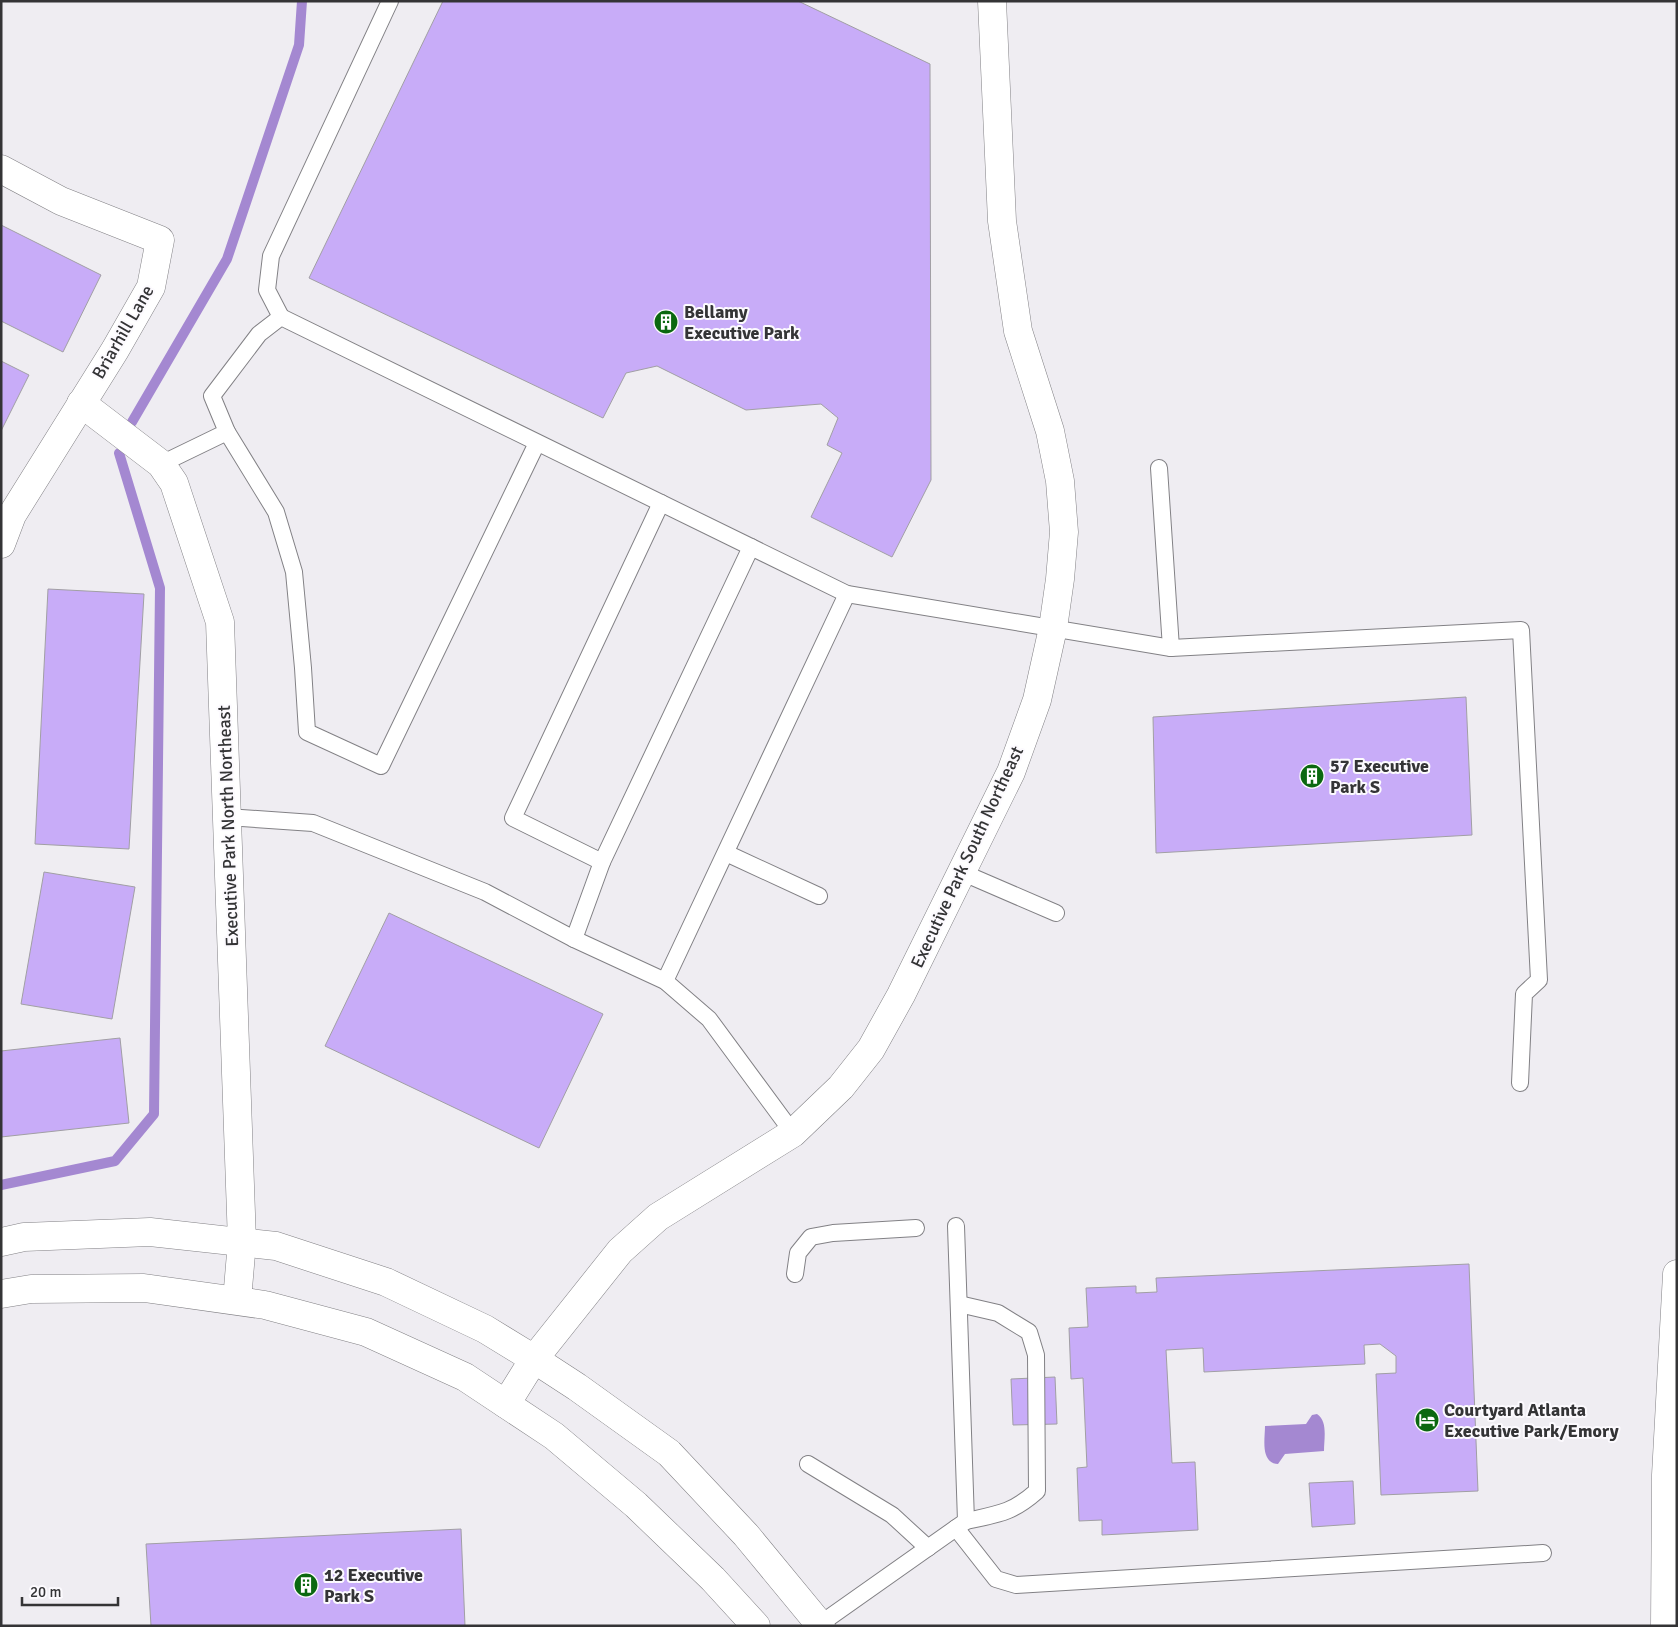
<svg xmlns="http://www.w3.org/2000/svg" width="1678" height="1627" font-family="Signika,sans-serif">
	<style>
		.water { fill: #a488d1 }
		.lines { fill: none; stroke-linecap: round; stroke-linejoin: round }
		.stream { stroke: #a488d1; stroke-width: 10 }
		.building { fill: #c8acf8; stroke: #a19fa4 }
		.lane-casing { stroke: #828185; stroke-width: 18 }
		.street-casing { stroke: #828185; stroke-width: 29 }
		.highway-casing { stroke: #828185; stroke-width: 29 }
		.lane { stroke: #fff; stroke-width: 16 }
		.street { stroke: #fff; stroke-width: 28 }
		.highway { stroke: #fff; stroke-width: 28 }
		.labels { text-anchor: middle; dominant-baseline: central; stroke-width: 4; stroke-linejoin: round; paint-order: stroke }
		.poi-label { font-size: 18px; font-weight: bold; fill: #343436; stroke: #fcfafe; text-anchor: start }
		.street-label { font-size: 18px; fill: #343436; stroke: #fcfafe }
	</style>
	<rect width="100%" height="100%" fill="#efedf2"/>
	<path class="water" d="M1317,1414c11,7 7,25 7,37l-39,3 -7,10c-18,-1 -13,-25 -13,-38l41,-2 6,-9z"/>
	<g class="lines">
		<g class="stream">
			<path d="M132,422l95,-163 72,-214 3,-44"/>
			<path d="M1,1185l114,-24 39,-47 6,-526 -41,-135"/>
		</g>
	</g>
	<g class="building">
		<path d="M443,1h355l132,63 1,416 -39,77 -81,-40 31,-64 -15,-8 11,-27 -17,-14 -75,6 -89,-44 -31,7 -23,45 -294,-140z"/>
		<path d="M1,225l100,50 -38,77 -62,-31z"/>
		<path d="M1,361l28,14 -28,56z"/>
		<path d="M48,589l96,5 -15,255 -94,-5z"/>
		<path d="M1466,697l6,138 -316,18 -3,-136z"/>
		<path d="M44,872l91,15 -23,132 -91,-15z"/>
		<path d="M389,913l214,101 -64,134 -214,-102z"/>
		<path d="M120,1038l9,85 -128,14v-86z"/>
		<path d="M1469,1264l9,227 -97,4 -5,-121 20,-1v-17l-16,-12 -16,1 1,19 -161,8 -1,-24 -37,2 6,113 23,-1 3,68 -96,5v-15l-23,1 -2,-53 10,-1 -4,-89 -12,1 -2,-51 19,-1 -2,-39 50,-2v7l21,-1 -1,-14z"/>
		<path d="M1055,1377l2,47 -44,1 -2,-46z"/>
		<path d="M1353,1481l2,43 -43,3 -3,-44z"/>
		<path d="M461,1529l4,97h-314l-5,-82z"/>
	</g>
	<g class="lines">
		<defs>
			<g id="lane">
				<path d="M281,317l-14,-27 4,-34 119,-255"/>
				<path d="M227,432l49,80 18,60 9,96 4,64 74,34 156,-323"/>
				<path d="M161,464l66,-32 -15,-36 47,-62 22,-17 566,277 324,54 350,-18 18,350 -15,14 -4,89"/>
				<path d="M1159,468l12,180"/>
				<path d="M227,817l86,6 172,69 89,47 91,42 44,38 84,114"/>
				<path d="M726,853l93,43"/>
				<path d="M602,862l-89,-44 148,-315"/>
				<path d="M961,872l95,41"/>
				<path d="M574,939l28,-77 149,-315"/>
				<path d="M665,981l182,-387"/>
				<path d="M795,1274l3,-21 13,-16 22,-4 83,-5"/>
				<path d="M959,1304l39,9 31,19 7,23 1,136c-25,22 -38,23 -71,30"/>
				<path d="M808,1464l84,51 36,33"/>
				<path d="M956,1528l40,51 20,6 527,-32"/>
				<path d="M820,1624l146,-103 -10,-295"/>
			</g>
			<g id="street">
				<path d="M1,169l60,32 99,39 -9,47 -36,63 -103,165 -11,29"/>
				<path d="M81,403l80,61 13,19 46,139 22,620 -5,58"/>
				<path d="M1,1242l23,-5 126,-5 126,14 110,36 99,47 49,30 43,28 92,66 77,82 75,91"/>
				<path d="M1,1294l30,-5 113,-1 121,17 101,27 99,45 89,59 82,69 77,74 43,47"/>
				<path d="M506,1404l28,-45 86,-108 38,-34 135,-84 48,-46 30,-38 30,-54 110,-223 26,-72 16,-72 7,-49 4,-47 -4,-51 -10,-50 -32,-100 -16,-110 -10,-220"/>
			</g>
			<path id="highway" d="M1665,1626l1,-151 11,-201"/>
		</defs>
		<use href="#lane" class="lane-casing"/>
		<use href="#street" class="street-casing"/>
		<use href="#highway" class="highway-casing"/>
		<use href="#lane" class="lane"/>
		<use href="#street" class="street"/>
		<use href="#highway" class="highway"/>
	</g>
	<defs>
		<symbol id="building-disc" viewBox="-11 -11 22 22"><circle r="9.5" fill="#0b6810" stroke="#fcfafe"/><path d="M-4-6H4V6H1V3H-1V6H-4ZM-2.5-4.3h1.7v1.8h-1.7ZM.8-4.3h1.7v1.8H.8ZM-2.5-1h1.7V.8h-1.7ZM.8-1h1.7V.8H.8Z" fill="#fff"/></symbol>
		<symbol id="hotel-disc" viewBox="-11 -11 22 22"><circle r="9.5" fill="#0b6810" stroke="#fcfafe"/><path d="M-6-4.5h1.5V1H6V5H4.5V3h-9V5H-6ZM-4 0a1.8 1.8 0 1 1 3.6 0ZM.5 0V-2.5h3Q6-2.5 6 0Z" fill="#fff"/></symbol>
	</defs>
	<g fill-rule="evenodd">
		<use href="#building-disc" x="652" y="308" width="28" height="28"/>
		<use href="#building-disc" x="1298" y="762" width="28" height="28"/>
		<use href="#hotel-disc" x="1413" y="1406" width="28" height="28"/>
		<use href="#building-disc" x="292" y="1571" width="28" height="28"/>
	</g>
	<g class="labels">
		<g class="poi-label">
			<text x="684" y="312">Bellamy<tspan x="684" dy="21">Executive Park</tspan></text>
			<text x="1330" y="766">57 Executive<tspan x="1330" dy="21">Park S</tspan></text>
			<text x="1444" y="1410">Courtyard Atlanta<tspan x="1444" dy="21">Executive Park/Emory</tspan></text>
			<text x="324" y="1575">12 Executive<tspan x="324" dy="21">Park S</tspan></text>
		</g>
		<g class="street-label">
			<text transform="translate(123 332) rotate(-60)">Briarhill Lane</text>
			<text transform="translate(228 826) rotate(-92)">Executive Park North Northeast</text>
			<text transform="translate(967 857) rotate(-65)">Executive Park South Northeast</text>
		</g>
	</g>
	<rect width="1678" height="1627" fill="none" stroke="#343436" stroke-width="5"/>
	<path d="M22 1597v8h96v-8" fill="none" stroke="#343436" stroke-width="2.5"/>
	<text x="30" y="1597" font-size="15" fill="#343436" stroke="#fcfafe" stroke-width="4" paint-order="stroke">20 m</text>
</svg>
